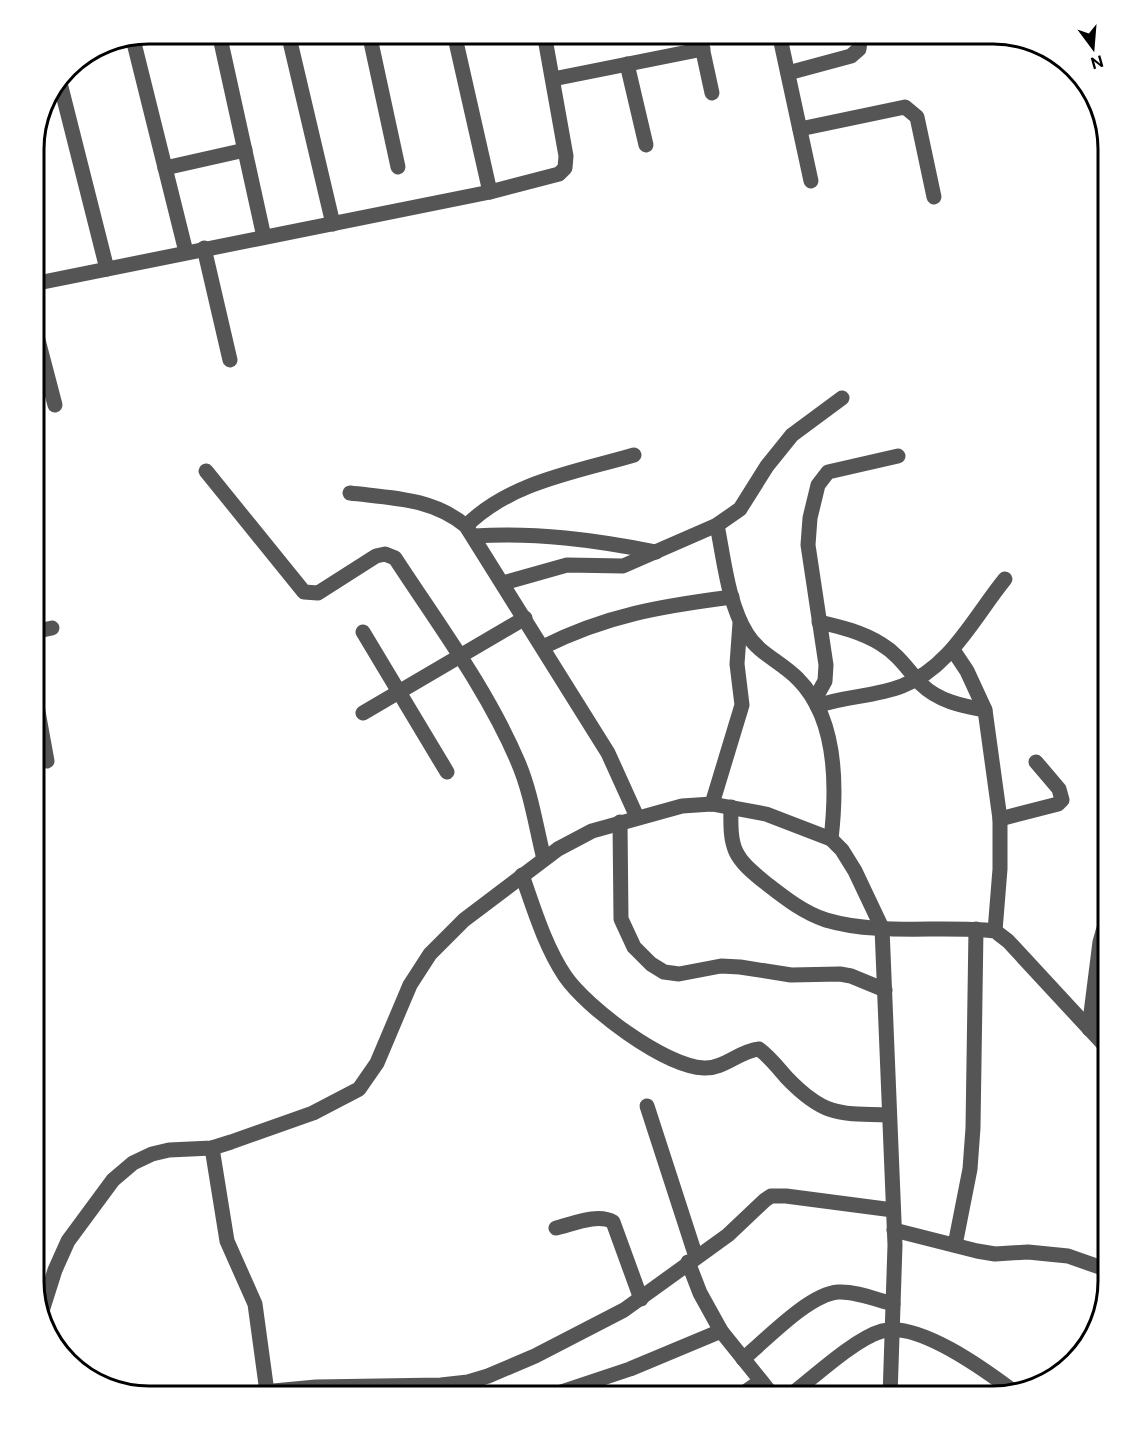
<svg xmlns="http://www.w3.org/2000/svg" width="1141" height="1430" font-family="'Public Sans',sans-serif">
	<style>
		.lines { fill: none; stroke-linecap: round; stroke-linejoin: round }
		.minor { stroke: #555; stroke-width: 15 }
		.rim { fill: none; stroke: #000; stroke-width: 3 }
	</style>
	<rect width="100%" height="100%" fill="#fff"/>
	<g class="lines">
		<g class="minor">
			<path d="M219,33l45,204"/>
			<path d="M288,33l45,191"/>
			<path d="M369,33l29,134"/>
			<path d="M454,33l36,159"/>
			<path d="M699,33l13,60"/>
			<path d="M779,33l32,148"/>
			<path d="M133,39l53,213"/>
			<path d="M627,64l19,81"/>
			<path d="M788,73l63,-17 8,-7 2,-16"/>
			<path d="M59,79l48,190"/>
			<path d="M553,79l150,-30"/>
			<path d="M800,129l105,-22 12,10 17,80"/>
			<path d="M165,168l80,-18"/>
			<path d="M204,248l26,112"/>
			<path d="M33,284l457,-92 69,-18 6,-6 1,-12 -22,-123"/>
			<path d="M33,321l22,84"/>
			<path d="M206,471l98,121 14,1 58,-37 9,-2 10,4c43,66 92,131 123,204 13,30 18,65 26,97"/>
			<path d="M350,493c42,5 82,5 116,33l142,227 29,64"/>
			<path d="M717,525c7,35 11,78 30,109 12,20 35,28 51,45 39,39 39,109 33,160"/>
			<path d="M466,526c44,-44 110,-54 168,-71"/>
			<path d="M474,536c62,-4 121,4 182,16"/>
			<path d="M503,583l64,-18 56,1 94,-41 23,-16 27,-43 25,-31 50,-37"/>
			<path d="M819,622c22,5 43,10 62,22 17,10 27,26 40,40 17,17 41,22 64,26"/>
			<path d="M33,632l19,-4"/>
			<path d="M363,632l84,140"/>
			<path d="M543,647c64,-32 119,-41 189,-50"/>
			<path d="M953,650l14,21 18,39 15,109v50l-5,62"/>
			<path d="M33,684l14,77"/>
			<path d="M815,699l10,-18 1,-16 -18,-120 2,-27 8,-33 10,-13 70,-16"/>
			<path d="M817,706c27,-10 57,-9 85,-20 48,-18 72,-69 103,-107"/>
			<path d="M363,713l162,-95"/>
			<path d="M712,804l30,-99 -5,-41 3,-41"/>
			<path d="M731,807c-1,43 2,50 36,77 18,14 37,29 59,36 54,16 114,5 169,11l13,10 100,108"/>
			<path d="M1000,819l58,-15 4,-4 -3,-11 -23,-27"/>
			<path d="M620,822l1,97 13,28 17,17 13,8 15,2 42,-8 19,1 51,8 49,-1 11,2 34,14"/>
			<path d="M522,875c12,34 23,71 43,101 22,32 99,90 139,92 20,1 35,-17 55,-19 11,8 20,20 29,30 36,37 51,35 101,36"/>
			<path d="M1089,1029l11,-87 8,-28"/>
			<path d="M647,1106l49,151"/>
			<path d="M212,1148l15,93 28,63 12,88"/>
			<path d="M556,1228c17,-4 42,-15 57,-6l28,77"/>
			<path d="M894,1230l83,21 18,3 33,-2 40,4 40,14"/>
			<path d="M955,1245l15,-76 3,-41 3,-199"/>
			<path d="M688,1262l12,31 21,38 53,66"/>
			<path d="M42,1311l13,-41 13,-29 45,-61 20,-17 19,-9 17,-4 43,-2 19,-6 82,-29 46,-24 18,-26 33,-78 20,-31 34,-34 94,-71 34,-18 90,-25 30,-2 54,10 65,25 11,11 13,21 27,57 13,317 -5,152"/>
			<path d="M743,1359c23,-19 66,-65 95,-67 18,-1 39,8 55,12"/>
			<path d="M211,1397l105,-10 125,-2 27,-3 20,-6 47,-20 89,-46 104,-75 37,-35 6,-4h15l107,14"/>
			<path d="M546,1397l84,-28 91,-38"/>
			<path d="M738,1397l23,-16"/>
			<path d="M788,1397c24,-18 66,-58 94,-66 36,-10 103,39 131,60"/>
		</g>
	</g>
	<path d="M0 0H1141V1430H0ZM149 44H993A105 105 0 0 1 1098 149V1281A105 105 0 0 1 993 1386H149A105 105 0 0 1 44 1281V149A105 105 0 0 1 149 44Z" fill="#fff" fill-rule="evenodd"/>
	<path class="rim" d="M149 44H993A105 105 0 0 1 1098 149V1281A105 105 0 0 1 993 1386H149A105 105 0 0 1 44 1281V149A105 105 0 0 1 149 44Z"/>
	<g transform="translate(1093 48) rotate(164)" stroke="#ffffff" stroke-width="4.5" paint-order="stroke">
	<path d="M0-4.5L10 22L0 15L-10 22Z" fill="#000000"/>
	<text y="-9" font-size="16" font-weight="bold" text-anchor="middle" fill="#000000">N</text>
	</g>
</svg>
